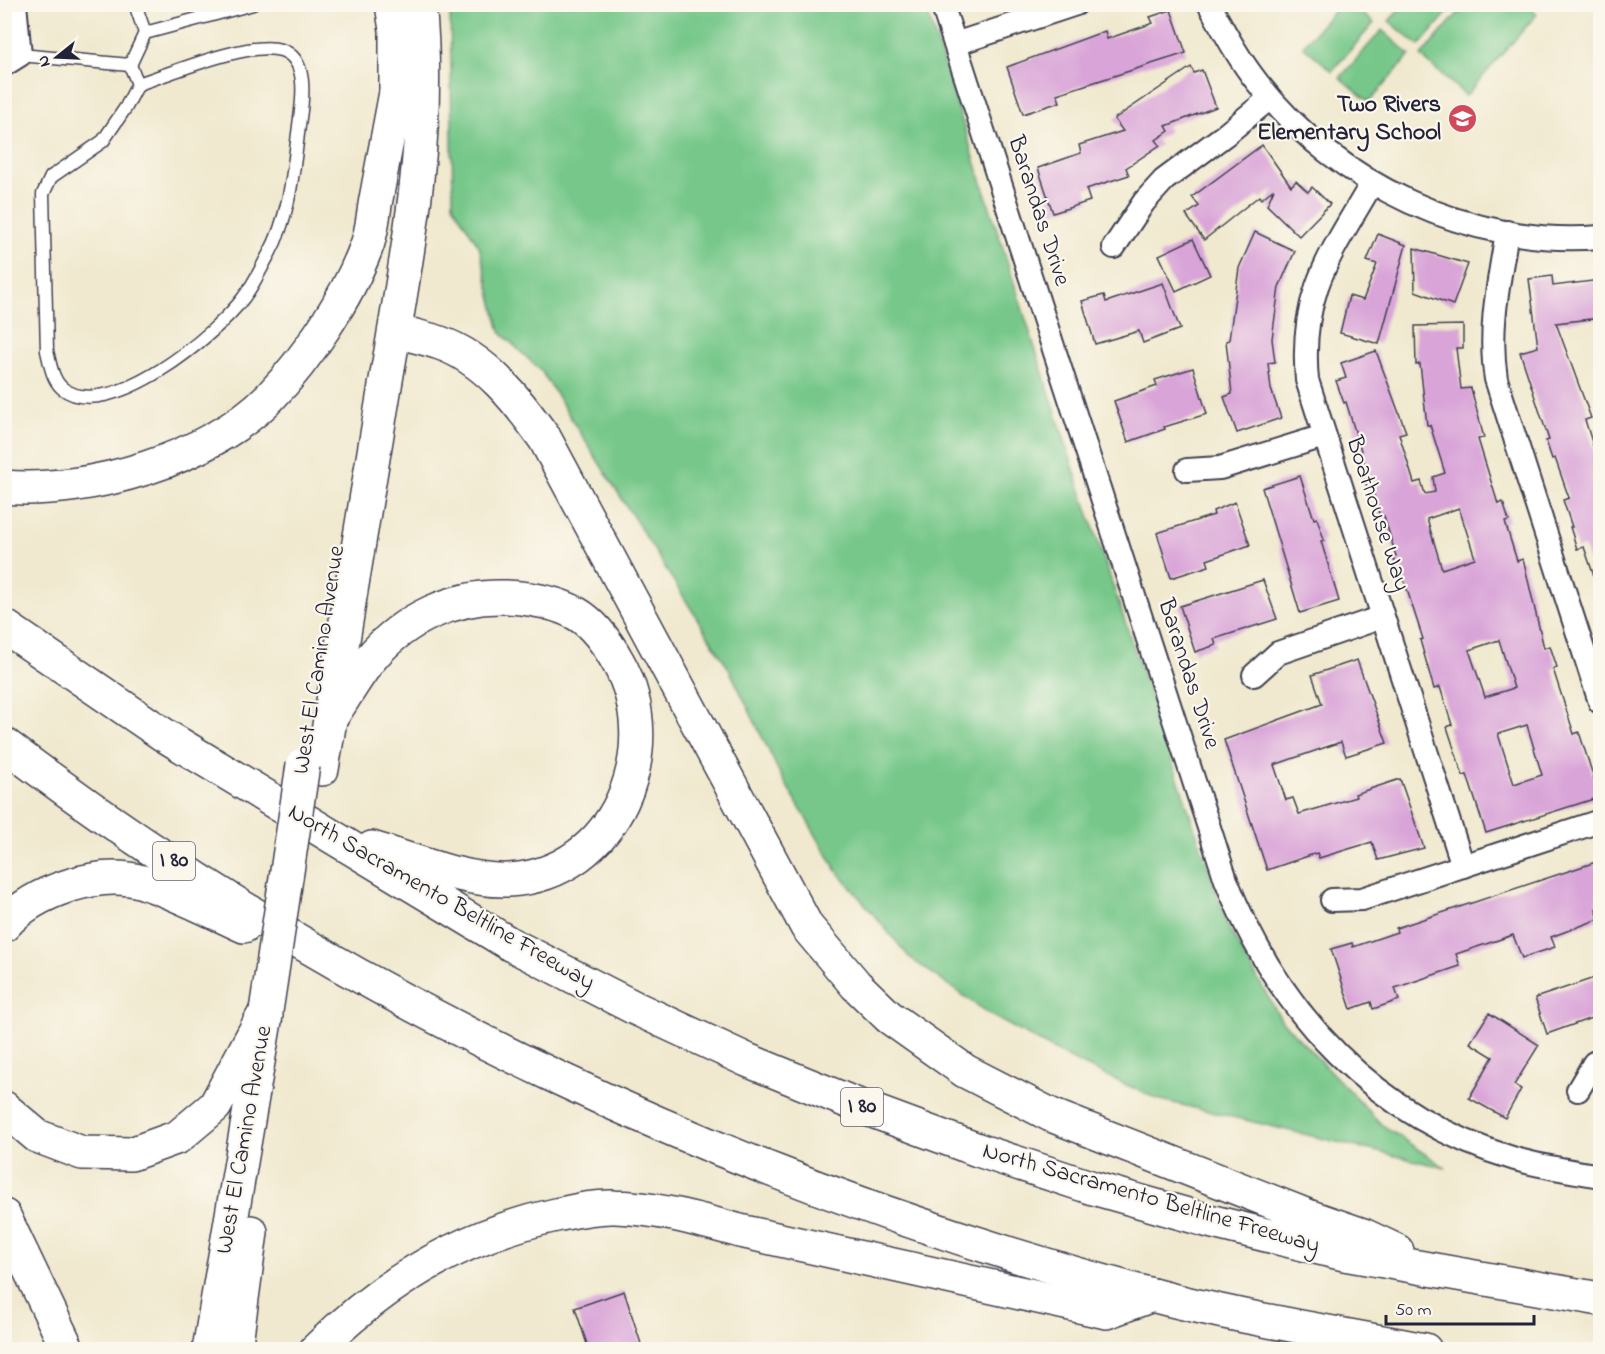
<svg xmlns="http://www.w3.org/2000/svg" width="1605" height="1354" font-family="'Indie Flower',sans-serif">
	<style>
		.green { fill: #76c789; stroke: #4c7462; stroke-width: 1.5 }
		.building { fill: #d9a4d8; fill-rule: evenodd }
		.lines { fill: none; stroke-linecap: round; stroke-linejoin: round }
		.service-casing { stroke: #414051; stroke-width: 15 }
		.minor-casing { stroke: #414051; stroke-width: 26 }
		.secondary-casing { stroke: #414051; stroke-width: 36 }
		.motorway-casing { stroke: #414051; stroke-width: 36 }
		.service { stroke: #fff; stroke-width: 12 }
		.minor { stroke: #fff; stroke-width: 22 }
		.secondary { stroke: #fff; stroke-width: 33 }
		.motorway { stroke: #fff; stroke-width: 33 }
		.secondary-bridge-casing { stroke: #414051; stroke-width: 36; stroke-linecap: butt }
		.secondary-bridge { stroke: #fff; stroke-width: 33 }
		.labels { text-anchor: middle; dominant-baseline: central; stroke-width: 4.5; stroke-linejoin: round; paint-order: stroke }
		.shield { fill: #fbf7ec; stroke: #636270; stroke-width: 1.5 }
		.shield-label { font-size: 22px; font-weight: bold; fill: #22223b }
		.poi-label { font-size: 24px; font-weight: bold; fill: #22223b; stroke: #fbf7ec; text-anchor: end }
		.street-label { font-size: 24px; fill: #22223b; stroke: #fbf7ec }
	</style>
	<rect width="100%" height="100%" fill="#fbf7ec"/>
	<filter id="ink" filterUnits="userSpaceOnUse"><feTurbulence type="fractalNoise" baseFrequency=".0167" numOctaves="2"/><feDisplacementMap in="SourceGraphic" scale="12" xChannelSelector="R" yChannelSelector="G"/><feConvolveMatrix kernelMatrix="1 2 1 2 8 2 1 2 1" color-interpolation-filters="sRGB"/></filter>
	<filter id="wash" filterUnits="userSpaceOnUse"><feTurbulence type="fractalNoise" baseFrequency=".008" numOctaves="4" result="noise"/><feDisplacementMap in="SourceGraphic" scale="24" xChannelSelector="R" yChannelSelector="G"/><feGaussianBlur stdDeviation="1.35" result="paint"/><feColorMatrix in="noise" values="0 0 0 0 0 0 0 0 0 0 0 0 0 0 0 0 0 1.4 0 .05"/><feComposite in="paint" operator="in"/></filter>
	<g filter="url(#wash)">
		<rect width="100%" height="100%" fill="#f0e9cf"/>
		<g class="green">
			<path d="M1404,4h50v1l-35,41 -30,-25z"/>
			<path d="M450,5h475l151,471 152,451 54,94 99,103 65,44 -289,-69 -82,-38 -81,-44 -84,-59 -73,-87 -56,-95 -52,-107 -187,-297 -42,-40 -21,-86 -26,-41z"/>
			<path d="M1339,5h13l22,18 -42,48 -29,-25z"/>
			<path d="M1465,5h61l11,9 -71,82 -45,-40z"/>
			<path d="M1382,30l28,25 -41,47 -29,-24z"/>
		</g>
		<g id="blocks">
			<g class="building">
				<path d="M1171,10l15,43 -129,41 3,8 -37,12 -16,-47 98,-36 2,8 46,-16 -3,-6z"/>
				<path d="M1191,67l3,6 8,-3 14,37 -50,19 3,5 -13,9 4,5 -34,23 3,7 -43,14 4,12 -37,12 -15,-45 43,-15 -2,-8 44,-14 -9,-12z"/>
				<path d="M1262,145l29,41 5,-5 12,11 4,-5 18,17 -31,32 -32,-31 7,-16 -13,10 -2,-3 -55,44 -18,-25 13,-9 -7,-9z"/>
				<path d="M1255,232l40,19 -16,36 -7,52 3,23 -7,1 3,26 10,29 -44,15 -13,-36 8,-3 -6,-53 3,-1 10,-72z"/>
				<path d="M1378,234l28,11 -27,99 -39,-11 9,-37 14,4 14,-36 -10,-3z"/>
				<path d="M1193,239l17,36 -34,16 -17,-36z"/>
				<path d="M1414,248l54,16 -15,41 -38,-14z"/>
				<path d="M1552,276l1,10 47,-6v38l-44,5 35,95 -6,2 15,47v120l-2,1 -14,-41 -7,2 -7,-22h2l-9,-27 6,-2 -14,-40 -3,1 -6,-18 3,-1 -29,-88 18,-5 -9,-68z"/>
				<path d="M1163,283l17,46 -37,14 -4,-12 -44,13 -13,-43 22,-6 2,7z"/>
				<path d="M1463,325v23h-7l5,41 10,-1 13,50 -6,1 20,65 5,-2 6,19 -4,1 12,39 6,-2 21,89 6,-2 7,21 -4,2 21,65 5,-2 21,65 -114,36 -19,-58 -4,1 -16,-49 5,-2 -12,-38 -6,2 -14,-49 3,-1 -21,-65 -3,1 -6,-18 3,-1 -12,-40 -4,1 -8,-28 -4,1 -6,-18 5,-2 -21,-68 -2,1 -8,-22 10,-3 -5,-15 35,-12 30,81 -7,2 15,49 7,-2 4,13 10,-2 -2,-15 12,-4 -15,-48h-3l-7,-61 -4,1 -1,-39zM1459,508l16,50 -33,11 -15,-50zM1499,640l15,48 -29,9 -16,-47zM1527,725l15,50 -28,9 -16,-50z"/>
				<path d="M1193,368l14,46 -43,13 1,2 -37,13 -14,-41 43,-15 -2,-6z"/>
				<path d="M1300,476l14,43 3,-1 7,22 -3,1 18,60 -39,12 -38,-125z"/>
				<path d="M1235,502l15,43 -43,15 2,6 -38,12 -14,-45 57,-18 -1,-4z"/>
				<path d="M1263,580l14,39 -63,20 2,6 -21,7 -15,-46z"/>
				<path d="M1357,660l30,83 -41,13 -5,-14 -67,23 12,35 7,-2 6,16 57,-17 -1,-3 45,-15 24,69 -46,12 -6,-18 -53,16 -2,-5 -50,17 -43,-130 98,-36 -10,-29z"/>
				<path d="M1596,862l4,14v31l-4,2 3,10 -48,18 4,10 -33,11 -9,-23 -57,19 4,12 -65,22 4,12 -26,9 -2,-7 -20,7 -20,-60 21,-6 1,4 44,-15 -1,-4z"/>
				<path d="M1600,976v39l-53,19 -12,-36z"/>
				<path d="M1489,1013l50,32 -25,40 7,4 -16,29 -36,-20 24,-41 -23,-14z"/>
				<path d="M624,1291l19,59h-54l-14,-42z"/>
			</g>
		</g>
	</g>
	<g filter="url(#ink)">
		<use href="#blocks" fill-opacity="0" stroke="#414051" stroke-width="1.5"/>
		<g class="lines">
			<defs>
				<g id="service">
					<path d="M145,33l108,-29"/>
					<path d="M20,55l110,10 15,-32 -10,-29"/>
					<path d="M130,65l8,19 -12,23 -23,34 -52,36 -8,17 4,157c3,12 5,28 15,37 46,37 155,-54 182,-91 10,-13 17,-29 25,-43 22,-40 25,-91 31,-136 3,-21 8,-60 -19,-68 -32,-10 -108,23 -143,34"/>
				</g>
				<g id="minor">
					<path d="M942,4l284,876c53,134 148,237 289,279 28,8 57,12 85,17"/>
					<path d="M1209,4c15,27 29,54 48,78 79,102 214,166 343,155"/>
					<path d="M955,44l121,-40"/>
					<path d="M4,65l16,-10 -5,-51"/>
					<path d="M1372,183c-41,71 -73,110 -65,197l156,486"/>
					<path d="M1507,232c-8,50 -19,97 -11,147l104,323"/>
					<path d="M1114,247l30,-45 20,-22 61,-45 45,-37"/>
					<path d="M1187,470l33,-2 104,-32"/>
					<path d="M1254,675l24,-22 104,-36"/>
					<path d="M1332,900l30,-1 238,-78"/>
					<path d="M1578,1090l16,-27 6,-3"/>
				</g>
				<g id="secondary">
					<path d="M392,4l4,26v87"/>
					<path d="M322,769c21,-132 43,-263 65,-395 21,-122 45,-245 32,-370"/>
					<path d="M209,1350l57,-335"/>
					<path d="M235,1350l16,-118"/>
				</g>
				<g id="motorway">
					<path d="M395,330c14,5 30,8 45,13 46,16 78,58 105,96l262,488 49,58 33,32 76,54 86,44 257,101 55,19 34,16"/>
					<path d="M4,487c86,7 205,-28 266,-90 37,-38 77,-99 96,-149 6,-14 7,-33 10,-49 7,-37 14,-75 21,-112"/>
					<path d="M4,626l160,109 346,209 125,64 112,52 115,47 116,43 115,38 116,33 135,33 256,45"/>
					<path d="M330,719c13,-19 25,-41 40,-60 33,-40 85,-64 136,-62 23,1 50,5 71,17 17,10 31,30 41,48 49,87 -2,212 -109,218 -43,2 -96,-20 -137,-32"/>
					<path d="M4,744c336,256 739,441 1144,550 91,24 185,38 277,56"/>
					<path d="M4,925c30,-34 95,-56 139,-43 34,11 68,29 101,44"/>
					<path d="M4,1108l33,28 45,17 49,1 47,-17 37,-31 51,-95"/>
					<path d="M4,1216l64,134"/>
					<path d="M316,1350c67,-67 147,-115 240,-135 19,-4 39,-9 59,-8 43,1 84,13 125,24l366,81 46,-17"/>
				</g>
			</defs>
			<use href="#service" class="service-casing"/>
			<use href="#minor" class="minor-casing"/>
			<use href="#secondary" class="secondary-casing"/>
			<use href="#motorway" class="motorway-casing"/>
			<use href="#service" class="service"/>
			<use href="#minor" class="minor"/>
			<use href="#secondary" class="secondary"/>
			<use href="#motorway" class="motorway"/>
			<defs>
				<path id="secondary-bridge" d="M266,1011l37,-246"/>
			</defs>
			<use href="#secondary-bridge" class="secondary-bridge-casing"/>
			<use href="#secondary-bridge" class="secondary-bridge"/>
		</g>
	</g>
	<defs>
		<symbol id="school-disc" viewBox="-11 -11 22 22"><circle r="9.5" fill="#d1495b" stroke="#fbf7ec"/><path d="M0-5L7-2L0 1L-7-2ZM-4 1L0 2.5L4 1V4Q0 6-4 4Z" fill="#fff"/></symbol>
	</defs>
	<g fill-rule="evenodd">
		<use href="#school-disc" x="1446" y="102" width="33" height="33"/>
	</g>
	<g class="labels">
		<g class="shield">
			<rect x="153" y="842" width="42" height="38" rx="4.5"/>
			<rect x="841" y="1088" width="42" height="38" rx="4.5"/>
		</g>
		<g class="shield-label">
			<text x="174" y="861">I 80</text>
			<text x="862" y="1107">I 80</text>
		</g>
		<g class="poi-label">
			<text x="1441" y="105">Two Rivers<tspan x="1441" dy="28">Elementary School</tspan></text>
		</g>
		<g class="street-label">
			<text transform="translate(1038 211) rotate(72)">Barandas Drive</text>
			<text transform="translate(1377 514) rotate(72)">Boathouse Way</text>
			<text transform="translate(320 660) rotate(-81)">West El Camino Avenue</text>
			<text transform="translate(1188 674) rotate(72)">Barandas Drive</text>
			<text transform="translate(441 898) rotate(30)">North Sacramento Beltline Freeway</text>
			<text transform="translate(245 1140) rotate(-80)">West El Camino Avenue</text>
			<text transform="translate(1151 1199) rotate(16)">North Sacramento Beltline Freeway</text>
		</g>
	</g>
	<rect width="1605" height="1354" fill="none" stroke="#fbf7ec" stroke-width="24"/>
	<g transform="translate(57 57) rotate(252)" stroke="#fbf7ec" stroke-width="4.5" paint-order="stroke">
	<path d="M0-4.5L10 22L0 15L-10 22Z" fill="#22223b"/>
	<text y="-9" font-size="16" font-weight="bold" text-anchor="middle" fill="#22223b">N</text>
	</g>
	<path d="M1386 1315v9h148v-9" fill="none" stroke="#22223b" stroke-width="3"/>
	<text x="1395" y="1315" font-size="18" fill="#22223b" stroke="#fbf7ec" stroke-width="4.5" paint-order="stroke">50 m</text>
</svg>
